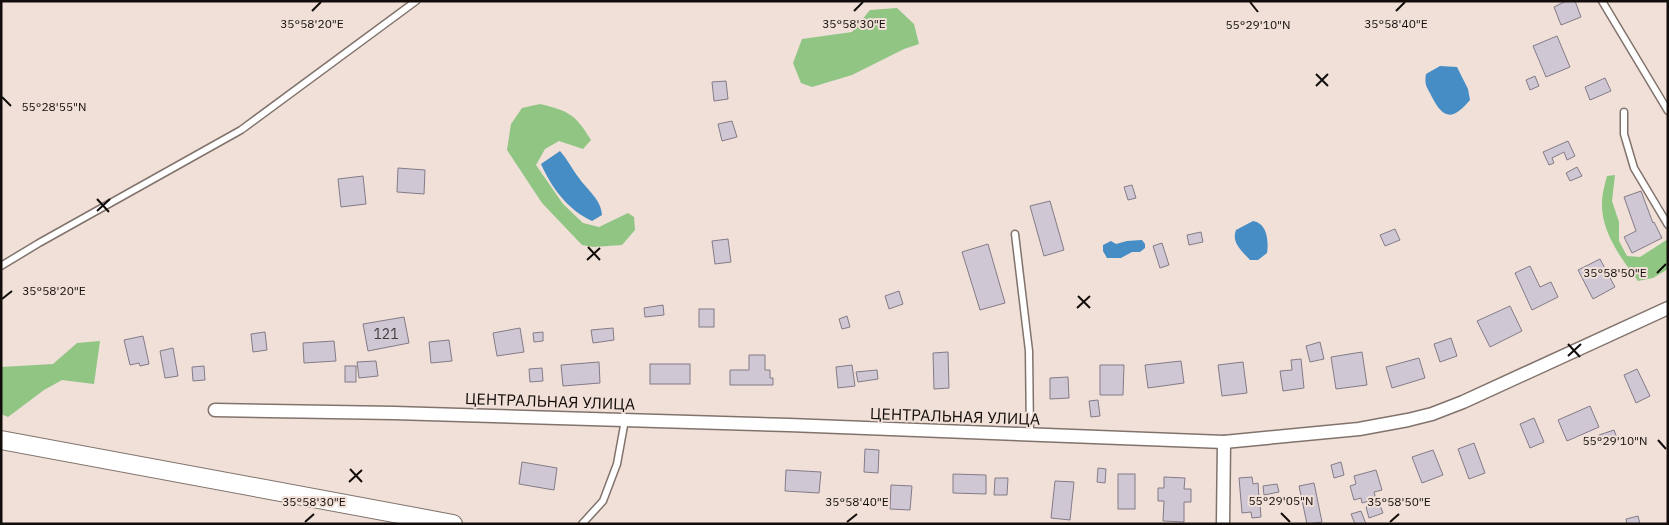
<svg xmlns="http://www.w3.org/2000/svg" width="1669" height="525" font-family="'IBM Plex Sans',sans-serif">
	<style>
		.green { fill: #90c584 }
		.forest { fill: #8fc782 }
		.water { fill: #468cc5 }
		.building { fill: #d0c7d4; stroke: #837b87 }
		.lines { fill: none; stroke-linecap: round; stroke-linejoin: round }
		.lane-casing { stroke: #81736c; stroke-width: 9 }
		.street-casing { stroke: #81736c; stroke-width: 15 }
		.secondary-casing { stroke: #81736c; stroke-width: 20 }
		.lane { stroke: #fff; stroke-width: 6 }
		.street { stroke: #fff; stroke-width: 12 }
		.secondary { stroke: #fff; stroke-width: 18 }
		.ticks { fill: none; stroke: #120d0a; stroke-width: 2 }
		.labels { text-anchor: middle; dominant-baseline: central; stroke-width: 4; stroke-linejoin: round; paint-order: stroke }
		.number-label { font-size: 14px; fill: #423c3c }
		.street-label { font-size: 16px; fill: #120d0a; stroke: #f0e0d8 }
		.ticks-label { font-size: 12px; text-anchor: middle; fill: #120d0a; stroke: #f0e0d8; stroke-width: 4; stroke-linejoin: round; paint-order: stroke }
	</style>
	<rect width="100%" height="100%" fill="#f0e0d8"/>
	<g class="green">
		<path d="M897,8l17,16 5,20 -15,5 -52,26 -40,12 -11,-4 -8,-20 9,-24 50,-7 18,-22z"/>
		<path d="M540,104c29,7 35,10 51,36l-8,9 -24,-8 -14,8 -9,16 27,39 20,19 16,4 29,-14 6,4 1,13 -13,15 -29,2 -11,-2 -40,-42 -35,-53 4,-26 11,-16z"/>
		<path d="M100,341l-6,43 -32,-4 -18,10 -36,27 -7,-3v-47l52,-3 24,-21z"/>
	</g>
	<path class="forest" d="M1615,175l-3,26 7,21v19l8,15 13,1 28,-18v30l-15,9 -15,3c-17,-23 -37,-49 -36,-78 0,-9 3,-19 5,-27z"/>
	<g class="water">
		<path d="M1440,66l17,1 11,22 2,11c-16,19 -26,21 -38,-3 -5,-10 -8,-12 -6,-23z"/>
		<path d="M560,151c8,9 12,18 19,27 9,13 22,21 23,37l-10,6c-24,-11 -41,-34 -51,-57z"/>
		<path d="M1253,221c14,2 16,20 14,32l-9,7h-8c-8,-9 -19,-17 -14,-30z"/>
		<path d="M1142,240l3,4v4l-5,4h-8l-11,6h-14l-4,-7v-6l8,-4 5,3 11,-3z"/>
	</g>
	<g class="building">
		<path d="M1566,1h9l6,16 -20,8 -7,-18z"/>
		<path d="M1557,36l13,31 -24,10 -13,-31z"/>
		<path d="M1535,76l4,10 -9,4 -4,-10z"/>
		<path d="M1605,78l6,13 -21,9 -5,-13z"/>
		<path d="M726,81l2,18 -14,2 -2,-19z"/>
		<path d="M732,121l5,16 -15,4 -4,-17z"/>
		<path d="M1568,141l7,15 -8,4 -3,-8 -12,6 2,5 -5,2 -6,-13z"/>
		<path d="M1577,167l5,9 -12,5 -4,-8z"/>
		<path d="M398,168l27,2 -1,24 -27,-2z"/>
		<path d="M363,176l3,28 -25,3 -3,-28z"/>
		<path d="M1132,185l4,13 -8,2 -4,-13z"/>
		<path d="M1641,191l12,32 1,-1 8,16 -30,15 -8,-16 12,-6 -12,-34z"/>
		<path d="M1050,201l14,49 -20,6 -14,-50z"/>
		<path d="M1395,229l5,11 -15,6 -5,-11z"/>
		<path d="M1201,232l2,10 -14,3 -2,-10z"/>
		<path d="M728,239l3,23 -16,2 -3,-23z"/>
		<path d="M1162,243l7,22 -9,3 -7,-22z"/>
		<path d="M988,244l17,59 -25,7 -18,-58z"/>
		<path d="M1600,259l15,28 -22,12 -15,-29z"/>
		<path d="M1530,266l10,21 11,-5 7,15 -26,13 -17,-37z"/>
		<path d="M899,291l4,13 -14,5 -4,-13z"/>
		<path d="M663,305l1,10 -19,2 -1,-9z"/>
		<path d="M1510,306l12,25 -32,16 -13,-26z"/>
		<rect x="699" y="309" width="15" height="18"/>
		<path d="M847,316l3,11 -8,2 -3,-10z"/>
		<path d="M404,317l5,26 -41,8 -5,-27z"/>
		<path d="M520,328l4,24 -27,4 -4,-23z"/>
		<path d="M613,328l1,12 -21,3 -2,-13z"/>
		<path d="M265,332l2,18 -14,2 -2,-18z"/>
		<path d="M543,332v9l-9,1 -1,-9z"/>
		<path d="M143,336l6,28 -9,2 -1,-3 -9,2 -6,-25z"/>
		<path d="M1451,338l6,18 -17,6 -6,-18z"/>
		<path d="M449,340l3,21 -21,2 -2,-21z"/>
		<path d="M334,341l2,20 -32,2 -1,-20z"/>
		<path d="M1320,342l4,17 -14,3 -4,-16z"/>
		<path d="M173,348l5,28 -13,2 -5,-27z"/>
		<path d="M948,352l1,36 -15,1 -1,-36z"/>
		<path d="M1362,352l5,33 -31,4 -5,-32z"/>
		<path d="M749,355h16v15h5v8h3v7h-43v-15h19z"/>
		<path d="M1419,358l6,20 -33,10 -6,-21z"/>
		<path d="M1301,359l3,29 -21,3 -3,-20 12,-1 -1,-10z"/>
		<path d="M376,361l2,15 -19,2 -2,-16z"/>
		<path d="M1181,361l3,22 -36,5 -3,-23z"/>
		<path d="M599,362l1,21 -37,3 -2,-21z"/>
		<path d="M1243,362l4,31 -25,3 -4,-31z"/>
		<rect x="650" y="364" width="40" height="20"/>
		<path d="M852,365l3,21 -17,2 -2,-21z"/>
		<path d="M1100,365h24l-1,30h-23z"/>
		<path d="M204,366l1,14 -12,1 -1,-14z"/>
		<rect x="345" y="366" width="11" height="16"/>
		<path d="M542,368l1,13 -13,1 -1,-13z"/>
		<path d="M1637,369l13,27 -14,7 -12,-28z"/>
		<path d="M877,370l1,9 -20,3 -2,-10z"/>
		<path d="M1068,377l1,21 -19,1v-21z"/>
		<path d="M1098,400l2,16 -9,1 -2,-16z"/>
		<path d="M1590,406l9,21 -32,14 -9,-21z"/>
		<path d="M1534,418l10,24 -14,6 -10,-24z"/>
		<path d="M1614,430l3,8 -15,5 -3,-8z"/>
		<path d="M1474,443l11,30 -16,6 -11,-30z"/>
		<path d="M865,449l14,1 -1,23 -14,-1z"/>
		<path d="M1433,450l10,25 -21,8 -10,-26z"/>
		<path d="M522,462l35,6 -3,22 -35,-6z"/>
		<path d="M1341,462l3,13 -10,3 -3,-13z"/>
		<path d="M1098,468l8,1 -1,14 -8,-1z"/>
		<path d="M786,470l35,2 -2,21 -34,-2z"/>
		<path d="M1376,470l6,20 -8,2 2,7 -14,4 -1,-5 -7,2 -4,-14 6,-2 -2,-8z"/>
		<path d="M953,474l33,1v19l-33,-1z"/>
		<rect x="1118" y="474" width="17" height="35"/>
		<path d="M1164,477l21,1 -1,11h7v13h-7v20l-21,-1 1,-20h-6v-13h6z"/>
		<path d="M1252,477l1,7 5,-1 1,16h-5l1,5h5l1,13 -9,1 -1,-6 -9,1 -3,-35z"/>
		<path d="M995,478h13l-1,17h-13z"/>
		<path d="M1055,481l19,1 -4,38 -19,-2z"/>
		<path d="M1314,483l8,39 -15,2 -8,-38z"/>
		<path d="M1277,484l2,8 -15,3 -1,-9z"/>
		<path d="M891,485l21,1 -2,24 -20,-1z"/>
		<path d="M1379,503l4,10 -14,5 -3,-11z"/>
		<path d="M1361,511l5,13h-11l-4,-10z"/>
		<path d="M1638,516l2,8h-13l-1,-5z"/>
	</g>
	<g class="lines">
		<defs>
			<g id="lane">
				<path d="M1602,1l66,110"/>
				<path d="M1624,112v22l10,34 34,57"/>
				<path d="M1015,234l14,117 1,84"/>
				<path d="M1,266l38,-23 202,-113 175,-129"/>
				<path d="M582,524l21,-23 14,-37 8,-44"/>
			</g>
			<g id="street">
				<path d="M215,410l179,3 395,12 435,17 135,-13 49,-9 24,-6 31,-12 205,-94"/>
				<path d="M1223,524l1,-82"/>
			</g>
			<path id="secondary" d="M1,440l452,84"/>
		</defs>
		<use href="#lane" class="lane-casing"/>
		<use href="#street" class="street-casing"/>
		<use href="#secondary" class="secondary-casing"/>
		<use href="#lane" class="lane"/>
		<use href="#street" class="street"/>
		<use href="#secondary" class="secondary"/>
	</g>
	<path class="ticks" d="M1250,2l8,10M312,11l9,-9M854,11l9,-9M1396,11l9,-9M1316,74l12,12M1316,86l12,-12M2,97l9,9M97,199l12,13M97,211l13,-12M588,247l12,13M587,260l13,-12M1657,273l9,-9M1078,296l12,12M2,299l10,-8M1077,308l13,-12M1568,344l12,13M1568,356l13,-12M1658,440l8,9M350,469l12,13M349,482l13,-12M1281,513l9,9M305,522l9,-8M847,522l10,-8M1390,522l9,-8"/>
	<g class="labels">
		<g class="number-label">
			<text x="386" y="334">121</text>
		</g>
		<g class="street-label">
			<text transform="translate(550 401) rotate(2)">ЦЕНТРАЛЬНАЯ УЛИЦА</text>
			<text transform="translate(955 416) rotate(2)">ЦЕНТРАЛЬНАЯ УЛИЦА</text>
		</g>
	</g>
	<g class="ticks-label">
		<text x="1396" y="28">35°58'40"E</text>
		<text x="312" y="28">35°58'20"E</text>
		<text x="854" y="28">35°58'30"E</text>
		<text x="1258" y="29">55°29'10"N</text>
		<text x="54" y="111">55°28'55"N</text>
		<text x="1615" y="277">35°58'50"E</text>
		<text x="54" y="295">35°58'20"E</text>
		<text x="1615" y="445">55°29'10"N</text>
		<text x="1281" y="505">55°29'05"N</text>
		<text x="314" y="506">35°58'30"E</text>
		<text x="857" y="506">35°58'40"E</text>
		<text x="1399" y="506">35°58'50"E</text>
	</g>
	<rect width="1669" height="525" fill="none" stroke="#120d0a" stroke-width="5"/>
</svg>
